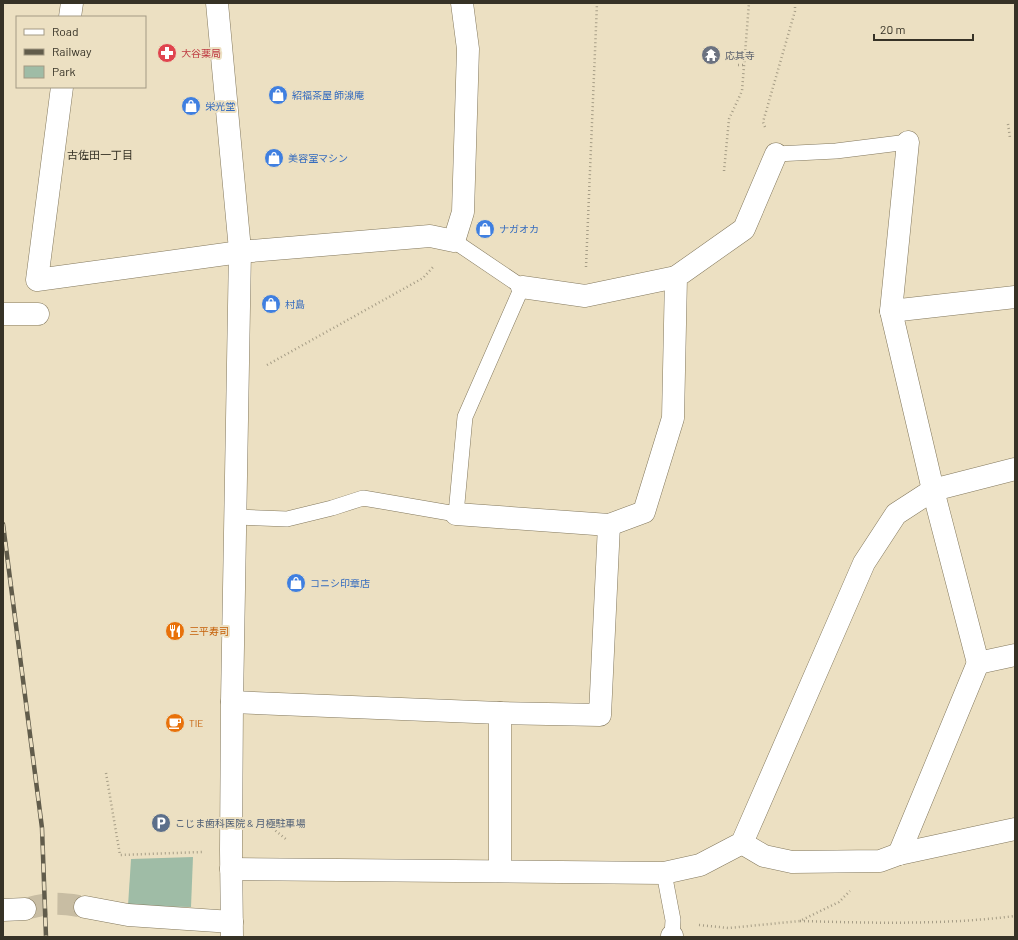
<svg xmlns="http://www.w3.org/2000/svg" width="1018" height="940" font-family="Barlow,'Noto Sans JP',sans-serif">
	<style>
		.green { fill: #9fbca6 }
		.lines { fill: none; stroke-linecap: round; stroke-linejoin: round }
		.minor-tunnel { stroke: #c8bda3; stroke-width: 22; stroke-dasharray: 22 11; stroke-linecap: butt }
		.service-casing { stroke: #83785d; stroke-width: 16 }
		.minor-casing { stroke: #83785d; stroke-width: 23 }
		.tertiary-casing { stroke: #83785d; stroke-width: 23 }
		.path { stroke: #a69d86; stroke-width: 2.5; stroke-dasharray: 1 3; stroke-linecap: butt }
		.service { stroke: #fff; stroke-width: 15 }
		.minor { stroke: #fff; stroke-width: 22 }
		.tertiary { stroke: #fff; stroke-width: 22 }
		.rail-casing { stroke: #615c4b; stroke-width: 4.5 }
		.rail { stroke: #ece0c2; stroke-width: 3; stroke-dasharray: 9; stroke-linecap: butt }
		.labels { text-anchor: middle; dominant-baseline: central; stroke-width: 4; stroke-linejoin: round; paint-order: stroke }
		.health-label { font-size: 10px; fill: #be3a42; stroke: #ece0c2; text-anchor: start }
		.worship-label { font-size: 10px; fill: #5b616d; stroke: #ece0c2; text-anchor: start }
		.shop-label { font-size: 10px; fill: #366cbe; stroke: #ece0c2; text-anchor: start }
		.food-label { font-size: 10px; fill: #c56008; stroke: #ece0c2; text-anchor: start }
		.service-label { font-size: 10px; fill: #4e5e75; stroke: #ece0c2; text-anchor: start }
		.neighbourhood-label { font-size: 11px; fill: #363226; stroke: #ece0c2 }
	</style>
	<rect width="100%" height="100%" fill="#ece0c2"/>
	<path class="green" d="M193,857l-2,50 -63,-1 3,-47z"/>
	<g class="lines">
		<path class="minor-tunnel" d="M25,909c26,-7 35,-6 60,-2"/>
		<defs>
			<g id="service">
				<path d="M776,154l60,-3 72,-9"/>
				<path d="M235,517l52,2 45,-11 31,-10 93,16 9,-97 57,-130 -68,-46"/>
				<path d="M664,873l9,47 -1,16"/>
			</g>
			<g id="minor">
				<path d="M70,17l2,-14"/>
				<path d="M62,87l-25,193 203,-28 190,-16 24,5 9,-29 5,-163 -6,-46"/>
				<path d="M908,142l-17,169 42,179 45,173 37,-8"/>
				<path d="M522,287l63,9 91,-19"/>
				<path d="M891,311l124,-14"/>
				<path d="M3,314h35"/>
				<path d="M456,514l153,11 35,-13 29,-94 3,-141 68,-48 32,-75"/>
				<path d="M232,702l268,11 100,2 9,-190"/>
				<path d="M742,843l22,13 28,6 88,-1 19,-7 116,-25"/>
				<path d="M899,854l79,-191"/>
				<path d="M231,869l433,4 36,-8 42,-22 122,-280 32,-49 37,-24 82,-21"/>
				<path d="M500,871v-158"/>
				<path d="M85,907l43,8 104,7"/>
				<path d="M3,910l22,-1"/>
				<path d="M672,937v-1"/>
			</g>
			<path id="tertiary" d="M217,3l23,247 -8,452 -1,148 1,87"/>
		</defs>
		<use href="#service" class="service-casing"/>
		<use href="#minor" class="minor-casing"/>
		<use href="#tertiary" class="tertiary-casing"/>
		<g class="path">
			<path d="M738,65h7"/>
			<path d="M1008,124l2,14"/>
			<path d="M765,127l-2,-5 32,-111v-8"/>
			<path d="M724,171l5,-52 13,-28 7,-88"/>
			<path d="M586,267l11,-264"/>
			<path d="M267,365l156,-87 11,-12"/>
			<path d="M106,773l14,82 82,-3"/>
			<path d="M260,818l27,22"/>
			<path d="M800,921c72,2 144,4 215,-5"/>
			<path d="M699,925l30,3 71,-7 39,-19 11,-11"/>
		</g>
		<use href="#service" class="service"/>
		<use href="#minor" class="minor"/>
		<use href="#tertiary" class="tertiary"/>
		<defs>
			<path id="rail" d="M3,524l39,304 4,109"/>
		</defs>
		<use href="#rail" class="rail-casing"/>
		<use href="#rail" class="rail"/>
	</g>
	<defs>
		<symbol id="pharmacy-disc" viewBox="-11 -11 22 22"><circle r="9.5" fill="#e0444e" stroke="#ece0c2"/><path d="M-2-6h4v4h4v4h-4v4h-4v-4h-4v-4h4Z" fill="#fff"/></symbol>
		<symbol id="temple-disc" viewBox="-11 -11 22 22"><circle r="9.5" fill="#6b7280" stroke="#ece0c2"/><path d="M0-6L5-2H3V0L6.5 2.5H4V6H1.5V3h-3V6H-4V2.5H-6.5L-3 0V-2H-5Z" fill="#fff"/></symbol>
		<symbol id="shop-disc" viewBox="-11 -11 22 22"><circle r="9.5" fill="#3f7fe0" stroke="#ece0c2"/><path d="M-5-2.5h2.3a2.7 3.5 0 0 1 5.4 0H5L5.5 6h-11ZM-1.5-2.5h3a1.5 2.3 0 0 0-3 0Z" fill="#fff"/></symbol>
		<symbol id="restaurant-disc" viewBox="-11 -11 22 22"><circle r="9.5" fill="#e8710a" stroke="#ece0c2"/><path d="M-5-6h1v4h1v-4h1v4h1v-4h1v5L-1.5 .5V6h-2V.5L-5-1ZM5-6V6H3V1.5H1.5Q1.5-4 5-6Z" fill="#fff"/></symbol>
		<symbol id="cafe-disc" viewBox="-11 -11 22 22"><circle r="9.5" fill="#e8710a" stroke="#ece0c2"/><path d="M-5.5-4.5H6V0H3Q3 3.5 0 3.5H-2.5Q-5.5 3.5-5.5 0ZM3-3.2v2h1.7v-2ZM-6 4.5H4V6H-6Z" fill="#fff"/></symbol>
		<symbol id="parking-disc" viewBox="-11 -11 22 22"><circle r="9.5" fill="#5c6f8a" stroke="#ece0c2"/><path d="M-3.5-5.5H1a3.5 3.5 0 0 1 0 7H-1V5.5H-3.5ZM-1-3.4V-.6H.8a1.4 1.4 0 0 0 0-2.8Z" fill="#fff"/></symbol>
	</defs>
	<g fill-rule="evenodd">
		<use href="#pharmacy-disc" x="156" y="42" width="22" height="22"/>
		<use href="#temple-disc" x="700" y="44" width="22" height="22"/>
		<use href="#shop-disc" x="267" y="84" width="22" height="22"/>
		<use href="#shop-disc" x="180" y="95" width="22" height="22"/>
		<use href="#shop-disc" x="263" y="147" width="22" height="22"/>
		<use href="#shop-disc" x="474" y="218" width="22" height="22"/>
		<use href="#shop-disc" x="260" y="293" width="22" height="22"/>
		<use href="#shop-disc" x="285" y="572" width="22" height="22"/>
		<use href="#restaurant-disc" x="164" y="620" width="22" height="22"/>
		<use href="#cafe-disc" x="164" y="712" width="22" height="22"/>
		<use href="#parking-disc" x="150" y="812" width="22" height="22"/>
	</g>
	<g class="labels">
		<g class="health-label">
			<text x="181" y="53">大谷薬局</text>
		</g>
		<g class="worship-label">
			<text x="725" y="55">応其寺</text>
		</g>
		<g class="shop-label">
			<text x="292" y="95">紹福茶屋 師湶庵</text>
			<text x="205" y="106">栄光堂</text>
			<text x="288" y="158">美容室マシン</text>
			<text x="499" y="229">ナガオカ</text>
			<text x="285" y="304">村島</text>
			<text x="310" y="583">コニシ印章店</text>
		</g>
		<g class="food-label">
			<text x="189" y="631">三平寿司</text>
			<text x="189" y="723">TIE</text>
		</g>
		<g class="service-label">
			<text x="175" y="823">こじま歯科医院 &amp; 月極駐車場</text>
		</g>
		<g class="neighbourhood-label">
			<text x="100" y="154">古佐田一丁目</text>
		</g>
	</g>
	<rect width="1018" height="940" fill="none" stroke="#363226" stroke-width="8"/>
	<rect x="16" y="16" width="130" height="72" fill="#ece0c2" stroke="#a39a84"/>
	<rect x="24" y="29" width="20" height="6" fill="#ffffff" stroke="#a39a84"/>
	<text x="52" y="36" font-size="12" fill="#363226">Road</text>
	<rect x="24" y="49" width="20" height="6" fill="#615c4b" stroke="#a39a84"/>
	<text x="52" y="56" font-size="12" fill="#363226">Railway</text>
	<rect x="24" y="66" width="20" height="12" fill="#9fbca6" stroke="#a39a84"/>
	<text x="52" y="76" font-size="12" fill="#363226">Park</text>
	<path d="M874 34v6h99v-6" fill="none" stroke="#363226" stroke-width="2"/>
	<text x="880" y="34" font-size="12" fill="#363226" stroke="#ece0c2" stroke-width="3" paint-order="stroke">20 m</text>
</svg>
